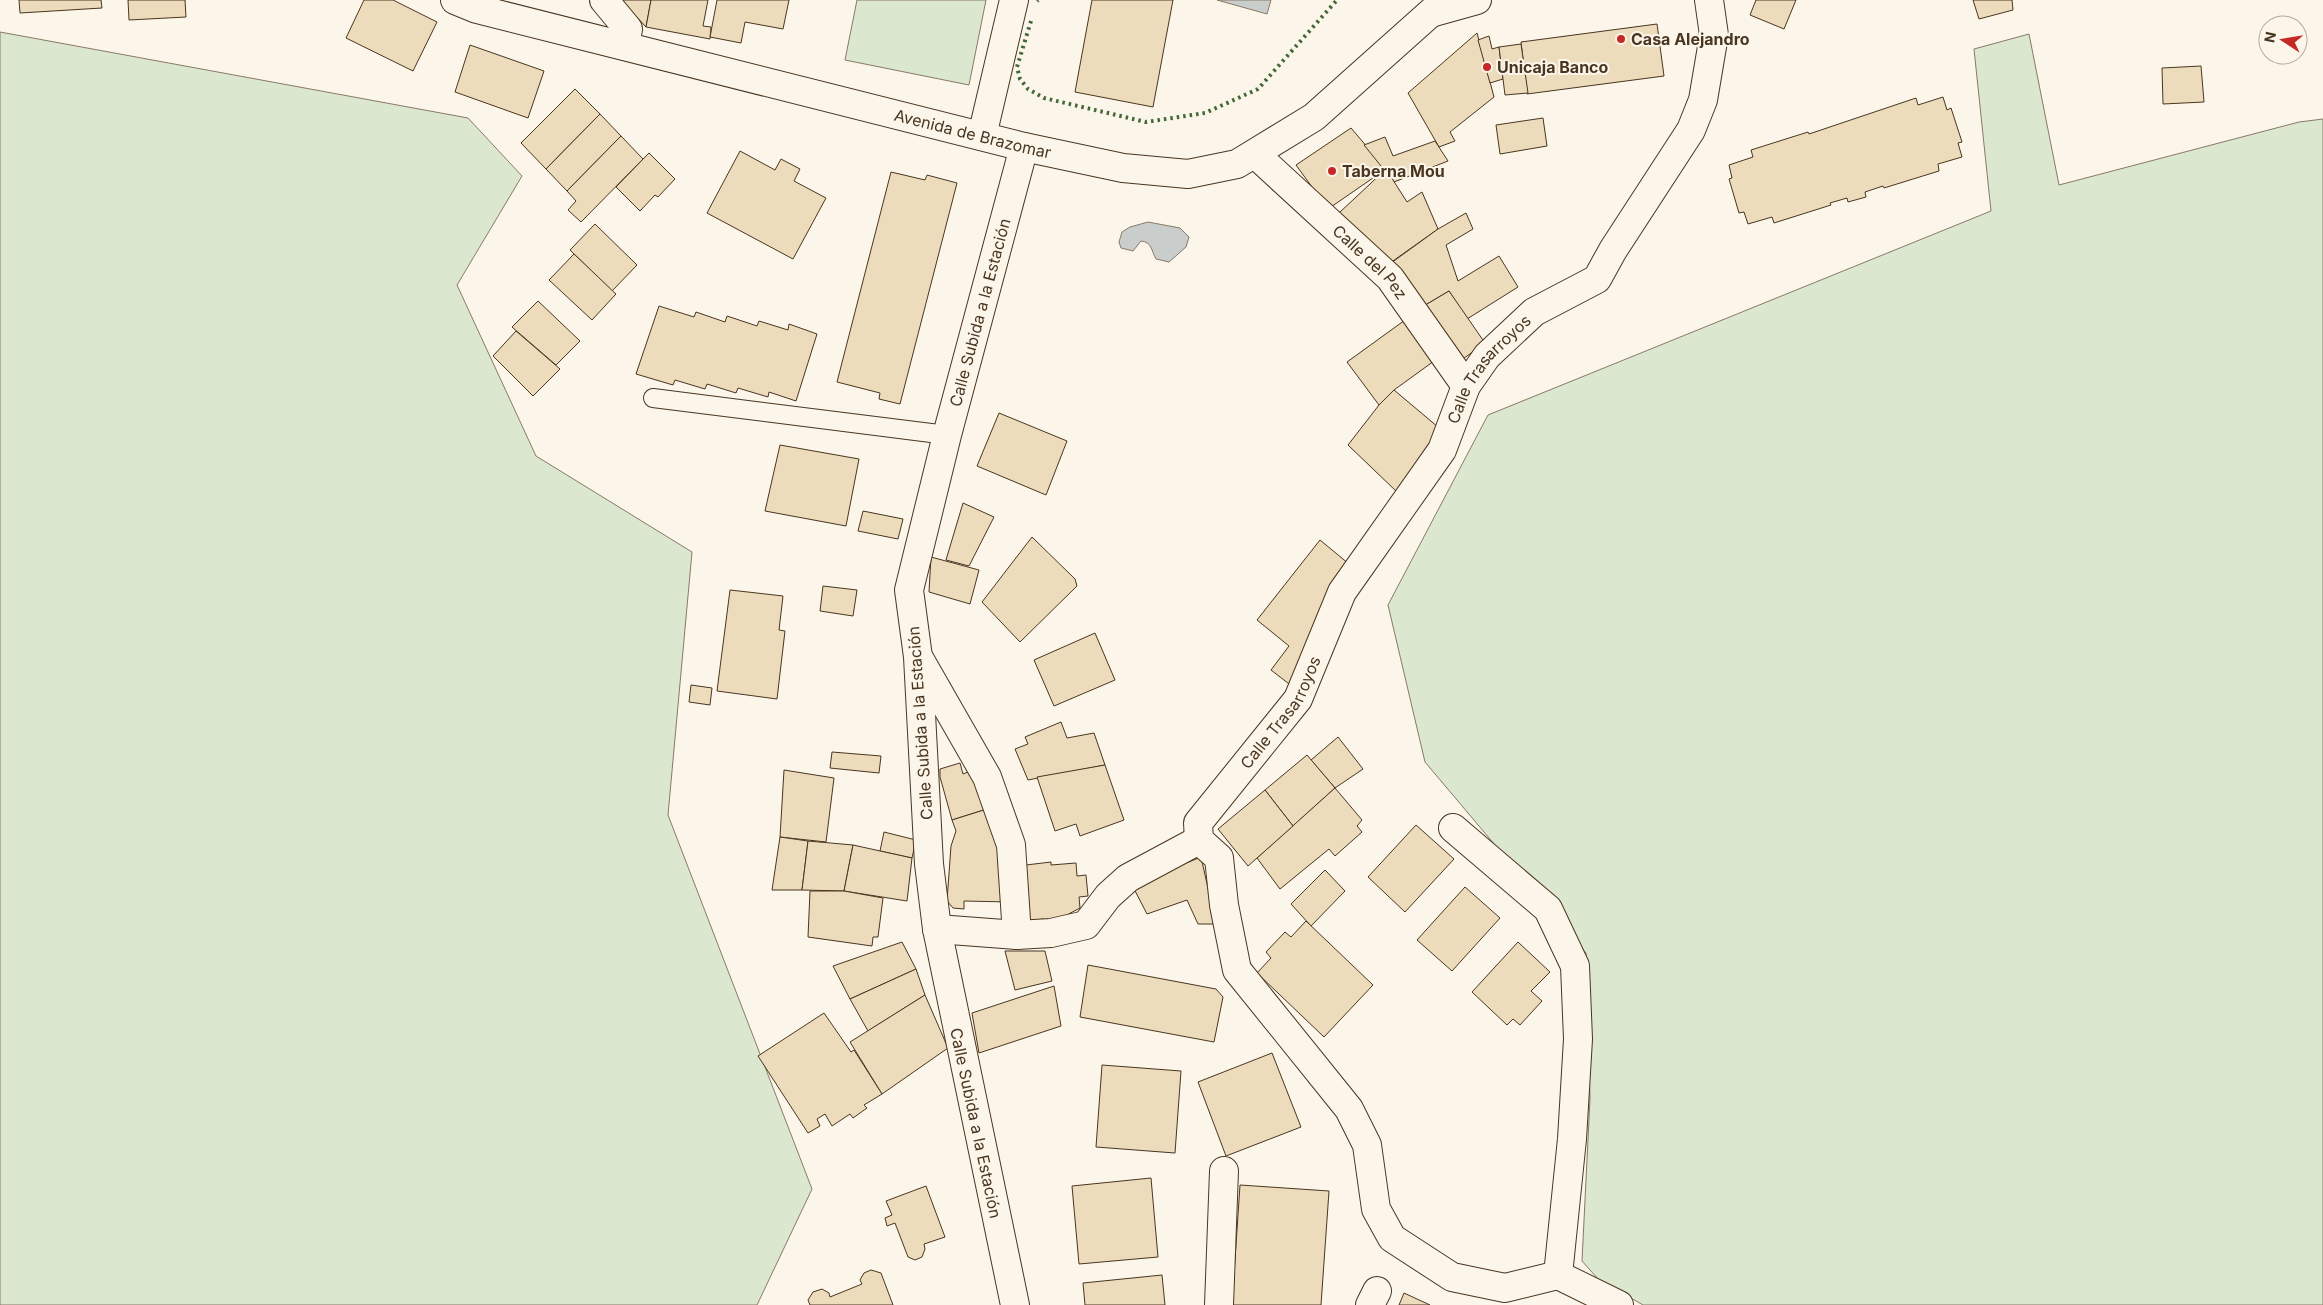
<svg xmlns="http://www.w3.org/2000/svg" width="2323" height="1305" font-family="Inter,sans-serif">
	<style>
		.green { fill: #dce7d0; stroke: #887966 }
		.water { fill: #c9cecd; stroke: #887966 }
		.building { fill: #ecdcbc; stroke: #4a3520 }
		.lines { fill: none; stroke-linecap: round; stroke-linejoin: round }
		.lane-casing { stroke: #4a3520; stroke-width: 20 }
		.street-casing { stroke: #4a3520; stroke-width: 30 }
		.secondary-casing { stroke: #4a3520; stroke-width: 30 }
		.highway-casing { stroke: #4a3520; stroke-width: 30 }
		.lane { stroke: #fbf6e9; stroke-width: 18 }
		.street { stroke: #fbf6e9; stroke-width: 28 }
		.secondary { stroke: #fbf6e9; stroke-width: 28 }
		.highway { stroke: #fbf6e9; stroke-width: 28 }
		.hedge { stroke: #436837; stroke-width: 4; stroke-dasharray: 2.5 4; stroke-linecap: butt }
		.poi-dot { fill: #c62828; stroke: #fbf6e9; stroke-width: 2 }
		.labels { text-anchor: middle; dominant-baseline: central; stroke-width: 4; stroke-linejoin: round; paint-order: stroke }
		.poi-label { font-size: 16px; font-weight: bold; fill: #4a3520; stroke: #fbf6e9; text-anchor: start }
		.street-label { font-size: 16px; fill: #4a3520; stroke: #fbf6e9 }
	</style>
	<rect width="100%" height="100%" fill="#fbf6e9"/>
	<g class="green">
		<path d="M857,0h129l-17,85 -124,-25z"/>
		<path d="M0,32l468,86 54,58 -65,109 79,171 156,96 -24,263 144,374 -55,116h-757z"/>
		<path d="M2029,34l30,151 240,-63 24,-3v1186h-680l-45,-26 -16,-18 8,-162 -4,-146 -161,-191 -37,-157 100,-190 503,-204 -17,-162z"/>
	</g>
	<g class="water">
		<path d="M1217,0h54l-4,14z"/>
		<path d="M1148,222l32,6 9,9 -3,10 -17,15 -13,-3c-5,-9 -4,-17 -15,-18l-8,10 -12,-3 -2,-6 3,-10 8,-5z"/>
	</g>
	<g class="building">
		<path d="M19,0h82l1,8 -82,5z"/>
		<path d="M128,0h57l1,17 -57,3z"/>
		<path d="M364,0h29l44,22 -24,49 -67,-33z"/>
		<path d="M621,0h30l-5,27z"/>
		<path d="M651,0h57l-5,26 8,1 -1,12 -64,-12z"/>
		<path d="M717,0h72l-6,29 -38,-7 -4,21 -31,-6z"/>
		<path d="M1092,0h81l-20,107 -78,-15z"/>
		<path d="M1756,0h40l-12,29 -34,-14z"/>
		<path d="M1973,0h39l1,10 -34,9z"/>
		<path d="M1657,24l7,52 -137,18 -6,-52z"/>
		<path d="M1477,33l17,64 -44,35 5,9 -16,6 -31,-54z"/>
		<path d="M1489,36l3,13 7,-2 4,32 -13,4 -12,-43z"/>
		<path d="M1521,44l7,49 -23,2 -6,-48z"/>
		<path d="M470,45l74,26 -16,47 -73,-26z"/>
		<path d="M2201,66l3,36 -41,2 -1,-36z"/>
		<path d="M575,89l25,25 -54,55 -25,-26z"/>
		<path d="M1943,97l4,13 4,-2 11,34 -4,1 4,14 -24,7 1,7 -55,17 -1,-2 -18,6 1,5 -18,5 -1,-4 -17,5 1,2 -57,18 -2,-6 -24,7 -4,-12 -5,1 -10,-34 3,-1 -3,-13 24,-8 -2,-7 57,-18 1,2 107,-36 2,7z"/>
		<path d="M600,114l21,22 -54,55 -21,-22z"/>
		<path d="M1543,118l4,28 -47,8 -4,-29z"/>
		<path d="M1351,128l35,41 -58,40 -32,-44z"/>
		<path d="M621,136l22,23 -62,63 -13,-12 8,-9 -9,-10z"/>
		<path d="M1385,137l8,19 42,-15 13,20 -54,21 -30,-37z"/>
		<path d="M740,151l35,19 6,-11 19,10 -6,12 32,17 -33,61 -86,-46z"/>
		<path d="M649,153l26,26 -17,18 -3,-2 -15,16 -24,-24z"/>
		<path d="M1386,169l21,33 15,-10 16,37 -55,39 -44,-55z"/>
		<path d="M891,172l34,8 2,-5 30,8 -57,221 -21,-5 1,-6 -43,-11z"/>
		<path d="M1466,213l7,16 -27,16 12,36 41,-25 19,31 -51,32 -18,-28 -32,19 -30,-44 51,-37z"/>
		<path d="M595,224l42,41 -25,26 -42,-41z"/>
		<path d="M574,254l42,40 -24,26 -43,-40z"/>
		<path d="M1449,291l36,52 -29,21 -39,-54z"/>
		<path d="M538,301l42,40 -24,24 -44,-38z"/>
		<path d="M659,306l35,11 2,-5 29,10 2,-6 30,10 2,-5 29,9 1,-6 28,10 -21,67 -27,-9 -1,5 -30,-9 -2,5 -29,-9 -2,5 -30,-9 -2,5 -37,-11z"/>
		<path d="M1412,315l29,41 -47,34 -15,15 -32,-43z"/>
		<path d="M516,331l44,38 -27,27 -40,-40z"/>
		<path d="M1394,390l44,37 -5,6 5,6 -41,53 -49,-47 31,-40z"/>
		<path d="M999,413l68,28 -21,54 -69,-29z"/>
		<path d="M780,445l79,14 -13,67 -81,-15z"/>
		<path d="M963,503l31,14 -25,49 -23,-6z"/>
		<path d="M863,511l40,8 -5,20 -40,-8z"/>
		<path d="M1032,537l43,42 2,7 -57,56 -38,-40z"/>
		<path d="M1320,540l29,24 -56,123 -22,-17 18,-24 -32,-26z"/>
		<path d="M931,557l48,13 -9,34 -41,-12z"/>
		<path d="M823,586l34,4 -4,26 -33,-5z"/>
		<path d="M730,590l53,6 -4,34 6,1 -8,68 -60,-8z"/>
		<path d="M1095,633l20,47 -61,26 -20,-46z"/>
		<path d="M691,685l21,3 -2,17 -21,-3z"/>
		<path d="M1061,722l6,16 27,-5 11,32 -77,15 -13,-31 13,-5 -3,-7z"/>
		<path d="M1338,737l25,32 -28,19 -24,-28z"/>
		<path d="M832,752l49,4 -2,17 -49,-5z"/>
		<path d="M1307,755l28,33 -42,38 -28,-36z"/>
		<path d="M960,763l3,11 12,-5 12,40 -35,11 -12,-43v-8z"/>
		<path d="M1105,765l19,55 -44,16 -4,-12 -21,7 -18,-54z"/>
		<path d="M784,770l50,8 -8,64 -46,-5z"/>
		<path d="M1335,788l27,32 -5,6 5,6 -27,24 -6,-7 -49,40 -23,-31z"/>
		<path d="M1265,790l28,36 -45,40 -30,-37z"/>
		<path d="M987,809l15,37 8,56 -46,-1v8l-11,-1 -6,-7 4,-55 5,-15 -4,-11z"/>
		<path d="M1416,825l38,34 -49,53 -37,-35z"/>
		<path d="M884,832l32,8 -4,18 -32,-7z"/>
		<path d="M780,837l28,4 -6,49h-30z"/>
		<path d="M808,841l45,4 -9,46 -42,-1z"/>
		<path d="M853,845l59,13 -5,43 -63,-10z"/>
		<path d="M1201,857l15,67h-18l-11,-24 -40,14 -15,-29z"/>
		<path d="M1051,862v3l25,-2 1,13 9,-1 2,21 -9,1 1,11 -34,18 -2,-7 -18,2 -5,-52 5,-1v-3z"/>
		<path d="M1325,870l20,21 -34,35 -20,-22z"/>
		<path d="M1465,887l35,31 -48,53 -35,-31z"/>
		<path d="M810,891h34l39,7 -5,39h-5l-1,9 -64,-9z"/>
		<path d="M1306,921l67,64 -49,52 -67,-64 14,-15 -5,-6 19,-20 6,5z"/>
		<path d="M902,942l14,27 -66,30 -17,-33z"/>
		<path d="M1518,942l32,30 -19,19 11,10 -22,24 -7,-6 -6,6 -35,-33z"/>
		<path d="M1005,951h40l7,30 -37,9z"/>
		<path d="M1088,965l128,24 7,8 -9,45 -134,-25z"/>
		<path d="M916,969l9,26 -57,36 -18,-32z"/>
		<path d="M1054,986l7,40 -82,27 -7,-40z"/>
		<path d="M925,995l23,53 -66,46 -32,-52z"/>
		<path d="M824,1013l27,39 3,-2 28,44 -18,11 3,3 -14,10 -3,-4 -18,12 -7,-12 -8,5 3,7 -12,7 -50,-77z"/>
		<path d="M1272,1053l29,74 -75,29 -28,-74z"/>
		<path d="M1102,1065l79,6 -6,82 -79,-6z"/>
		<path d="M1151,1178l7,79 -79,7 -7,-78z"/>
		<path d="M1240,1185l89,6 -8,114h-89z"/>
		<path d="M926,1186l19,51 -21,7 1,5 -3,8 -7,3 -7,-3 -13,-34 -8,3 -2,-8 7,-3 -6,-14z"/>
		<path d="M871,1270l10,3 12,32h-83l-2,-5 5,-8 9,-3 7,4 1,4 32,-13 -2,-4 4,-7z"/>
		<path d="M1162,1275l3,30h-80l-2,-22z"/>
		<path d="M1404,1293l26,12h-31z"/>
	</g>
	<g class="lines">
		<defs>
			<path id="lane" d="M653,398l294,37"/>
			<g id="street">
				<path d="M604,0l24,29 -3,17"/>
				<path d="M982,136l32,-136"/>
				<path id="s1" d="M1255,154l135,124 76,108"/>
				<path d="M920,660l67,117 24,68 6,90"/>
				<path d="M1453,828l95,81 27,57 3,73 -6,100 -14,136"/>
				<path d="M937,929l80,6 34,-2 35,-8 22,-29 20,-18 71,-38"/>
				<path id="s2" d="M1015,1305l-78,-376 -8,-65 -11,-207 -9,-67 38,-155 77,-288"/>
				<path d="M1219,1305l5,-134"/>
				<path d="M1370,1305l7,-14"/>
				<path id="s3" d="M1619,1305l-61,-30 -53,13 -53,-11 -60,-39 -16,-29 -9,-64 -18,-36 -112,-139 -13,-65 -5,-47 -20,-18 -1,-17 100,-124 44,-107 100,-142 24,-64 21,-30 47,-44 63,-33 16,-29 78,-120 12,-30 11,-65 -5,-35"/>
			</g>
			<path id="secondary" d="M1434,12l43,-12"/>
			<g id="highway">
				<path id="s4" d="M455,0l22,9 547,138 99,21 65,6 49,-10 77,-47 131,-117"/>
			</g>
		</defs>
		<use href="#lane" class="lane-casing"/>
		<use href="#street" class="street-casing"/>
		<use href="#secondary" class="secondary-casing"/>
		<use href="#highway" class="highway-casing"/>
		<use href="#lane" class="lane"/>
		<use href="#street" class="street"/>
		<use href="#secondary" class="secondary"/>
		<use href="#highway" class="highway"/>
		<g class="hedge">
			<path d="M1037,1l1,-1"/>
			<path d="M1031,21l-14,46 3,12 8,10 16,9 102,24 59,-9 53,-24 79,-89"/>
		</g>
	</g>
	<g class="poi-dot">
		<circle cx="1621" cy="39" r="5"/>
		<circle cx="1487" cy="67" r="5"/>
		<circle cx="1332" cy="171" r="5"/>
	</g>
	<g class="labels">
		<g class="poi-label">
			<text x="1631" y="39">Casa Alejandro</text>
			<text x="1497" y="67">Unicaja Banco</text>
			<text x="1342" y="171">Taberna Mou</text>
		</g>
		<g class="street-label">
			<text stroke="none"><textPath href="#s4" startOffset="535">Avenida de Brazomar</textPath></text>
			<text stroke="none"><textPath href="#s1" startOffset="158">Calle del Pez</textPath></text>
			<text stroke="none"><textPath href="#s2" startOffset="1011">Calle Subida a la Estación</textPath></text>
			<text stroke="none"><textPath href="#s3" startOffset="1266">Calle Trasarroyos</textPath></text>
			<text stroke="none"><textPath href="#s3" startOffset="861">Calle Trasarroyos</textPath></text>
			<text transform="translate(920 723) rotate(-94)">Calle Subida a la Estación</text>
			<text transform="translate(976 1123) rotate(78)">Calle Subida a la Estación</text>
		</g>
	</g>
	<g transform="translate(2283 40) rotate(282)"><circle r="24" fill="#fbf6e9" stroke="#b4a999"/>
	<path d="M0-4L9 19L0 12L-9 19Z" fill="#c62828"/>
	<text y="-8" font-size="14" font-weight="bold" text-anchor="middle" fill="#4a3520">N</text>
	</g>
</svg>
